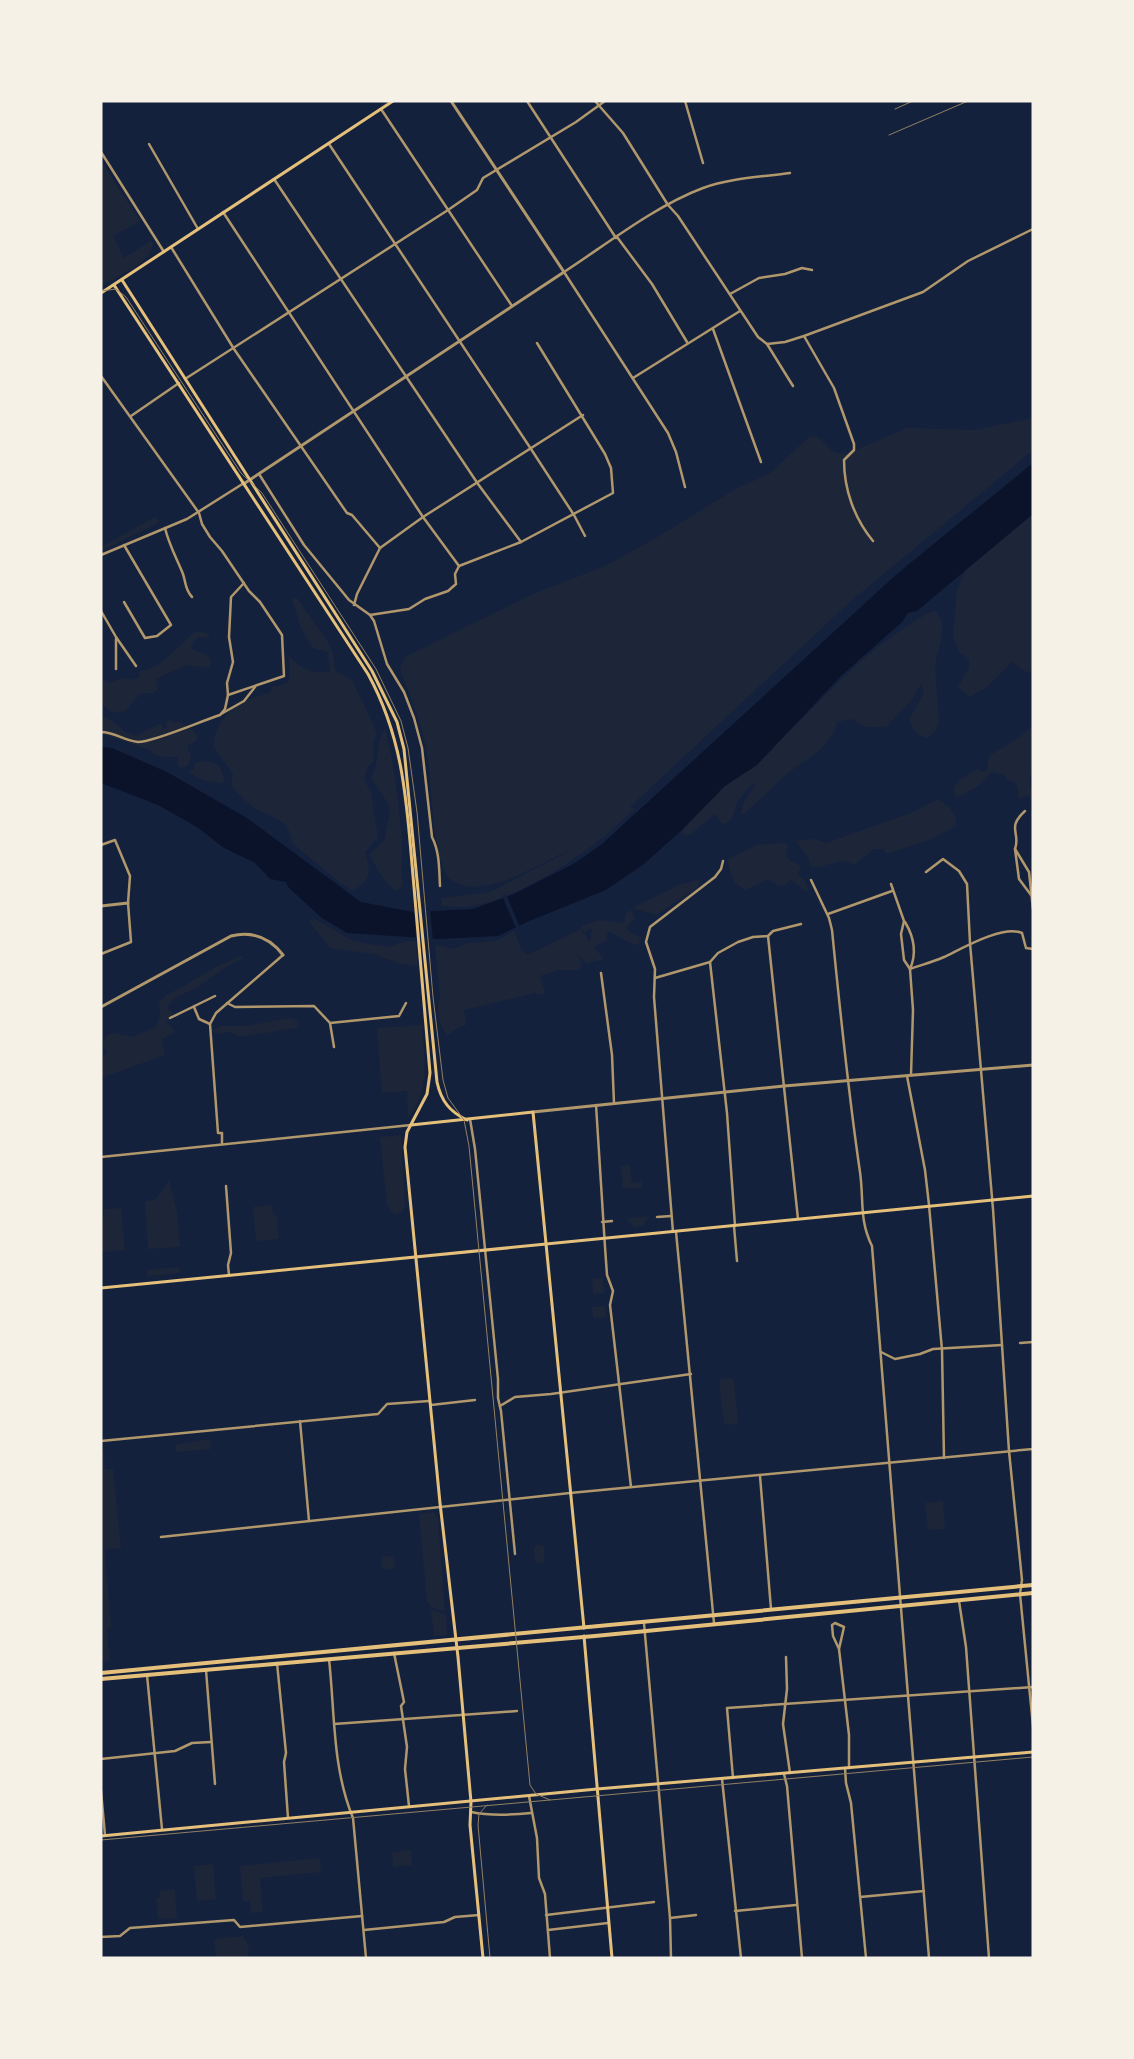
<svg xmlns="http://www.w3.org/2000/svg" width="1134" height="2059" font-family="'Roboto Condensed',sans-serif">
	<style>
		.green { fill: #1d2539 }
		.water { fill: #0b132b }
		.pier { fill: #14213d }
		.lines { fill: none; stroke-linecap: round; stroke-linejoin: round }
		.minor { stroke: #b1986c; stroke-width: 2.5 }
		.tertiary { stroke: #b1986c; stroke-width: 3 }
		.secondary { stroke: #e5c07b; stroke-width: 3 }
		.primary { stroke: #e5c07b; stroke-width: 4 }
		.tram { stroke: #918062; stroke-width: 1 }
		.rail { stroke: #918062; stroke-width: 1 }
	</style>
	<rect width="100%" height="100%" fill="#14213d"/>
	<g class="green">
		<path d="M101,161l39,60 -27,15 11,22 28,-18c6,20 -36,37 -51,46z"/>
		<path d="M1033,418v32l-182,151 -221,206 4,2c-34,36 -112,90 -162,97 -10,2 -20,0 -30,0v-8l48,-6 83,-43c-34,13 -68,41 -107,37 -9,-2 -17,-5 -21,-14 -15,-33 -12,-87 -19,-124 -5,-27 -17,-53 -26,-79l5,-12 130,-64 68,-26 48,-26 86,-53 32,-14 40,-37 8,-1 16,16 13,2 61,-26 67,2z"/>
		<path d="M1033,508v163l-5,2 -16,-11 -24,24 -18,11 -12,-10 11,-19v-9l-10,-7 -6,-14 4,-48 13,-31z"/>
		<path d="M155,517l5,5 -59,29v-4z"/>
		<path d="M292,598h5l31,44 5,11 2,17 17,10 17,35 8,19 -4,11 1,16 -6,5 -4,13 7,14 7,44 -13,15c6,20 7,27 -12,39l-14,-9 -47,-39c-1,-22 -18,-25 -34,-33 -10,-6 -19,-15 -27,-24l2,-12 -20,-28c2,-23 19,-42 42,-49 6,-2 10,-2 16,-5l1,-5 15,-4 3,-6 -2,-23c10,14 25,21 42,17l-2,-19 -15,-4 -12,-20z"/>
		<path d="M936,611l6,10v16l-7,27 4,58 -4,10 -8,6c-11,-2 -14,-8 -18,-19l15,-26 -3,-9 -9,16 -26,27h-20l-15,-8 -14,3c-6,29 -37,39 -56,57 -12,12 -24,24 -37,35h-3l3,-12 12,-18h-4l-14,17 -6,17 -7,6 -4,-1 -6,-9 -25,21h-6l-2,-3c20,-35 55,-55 85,-81 47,-39 84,-89 136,-122 11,-7 20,-15 33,-18z"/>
		<path d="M197,631l13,3 -3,4 -9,-1 -7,7 1,5 17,7 2,7 -1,5 -24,-3 -30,14 2,11 -5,3h-12l-16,18 -12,2 -12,-9v-26l9,5c9,-5 13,-6 23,-3l6,-3 1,-6c24,-2 38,-28 57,-40z"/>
		<path d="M103,716c13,5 19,16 33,20l25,-13 3,6 3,-2 -2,-5 6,-2 2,3 6,-2 14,9 4,6v4l-10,6 4,10 -3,9 -6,3 -5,-3 2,-9c-10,2 -24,2 -31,-7l-47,-15z"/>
		<path d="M1033,726v49l-3,1 -1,11 4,4v12l-5,-8 -7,4 -3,-2v-9l-4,-6 -7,-2 -3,-5 -12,-3 -14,14 -21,12 -4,-9 4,-7 20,-13 5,3 5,-2 2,-14 28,-17z"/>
		<path d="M385,729c10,36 14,76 17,114 1,15 -2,28 1,42l-6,6c-17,-11 -18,-22 -28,-37l15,-13 6,-28 -1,-8 -18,-27c9,-15 4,-36 14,-49z"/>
		<path d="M207,761l12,4 6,15 -3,3c-10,0 -26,-4 -33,-11l4,-2 3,-8z"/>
		<path d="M938,799c10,7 19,13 18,27l-28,14 -38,13h-4l-2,-4h-10l-20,16c-17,-10 -27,5 -44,1l-1,-7 -13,-18 19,-2 11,4 85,-30z"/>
		<path d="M782,843l6,1 -2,11 4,6 10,4 1,3 -4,6 9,8 3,11 -18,-13 -6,5 -7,1 -9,-7 -24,11c-14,-8 -14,-15 -18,-30l30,-15z"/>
		<path d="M700,880l-3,8 -41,27 -24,-7 49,-24z"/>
		<path d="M631,910l4,9 -6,5 -2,4 3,5 12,5 -3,6 -5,1 -26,-14 -2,10 -13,6 9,9v4l-15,3 -9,-8 4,11 -3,4h-21l-18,6 5,17 -2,2 -8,-2 -71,17 2,15 -9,3 -10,8c-7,-10 -12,-26 -7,-38l-5,-53 18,4 14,-6 29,-2 18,-10 8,19 5,5 54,-26 9,13 2,-13 -2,-2 -5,6 -4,-5 2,-2 17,-6 24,3 2,-10z"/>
		<path d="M310,919l7,1 36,21 34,6 20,-6h9l2,25 -20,-3 -25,-9 -43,-6 -20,-25z"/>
		<path d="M241,956l2,2c-19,9 -28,17 -44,28 -12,8 -25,8 -32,22l6,6 -1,4 -6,3 9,11 -13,7 3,16 -64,23v-20l6,-5 -5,-8 5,-10 7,-2 18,4 24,-10 4,-11 -1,-15c10,-9 22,-12 33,-20 17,-10 30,-18 49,-25z"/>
		<path d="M290,1018l7,2 3,4 -4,4 -57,9 -8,-5 -16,2 -3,-4 10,-4h24z"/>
		<path d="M422,1025c2,32 9,66 -14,93l-1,-27 -25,2 -5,-65z"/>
		<path d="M401,1135l4,69 -2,7 -9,4 -7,-10 -7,-68z"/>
		<path d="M630,1165l2,18 10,-1 1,5 -20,2 -2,-23z"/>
		<path d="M169,1180l8,32 3,35 -32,2 -3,-48 10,-1z"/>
		<path d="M272,1205l1,9 4,2 2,23 -23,2 -3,-34z"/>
		<path d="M121,1208l4,42 -24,2v-34l3,-1v-8z"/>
		<path d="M649,1216l-6,10 -8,1 -9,-8z"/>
		<path d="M179,1267l1,6 -32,3 -2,-6z"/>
		<path d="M603,1278l1,15 -11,1 -1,-15z"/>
		<path d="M605,1306l1,11 -13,1 -1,-11z"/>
		<path d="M731,1378l3,3 4,40 -2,3 -9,1 -3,-2 -5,-41 2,-3z"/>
		<path d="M210,1439l1,10 -35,3 -1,-7z"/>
		<path d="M101,1448l3,3 1,18h8l8,79 -16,2 6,78 -4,1 3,32 -9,1z"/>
		<path d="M943,1501l2,28 -17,1 -3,-27z"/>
		<path d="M433,1512l5,6 7,94 -14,-5 -4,-6 -8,-87z"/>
		<path d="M537,1544l7,2v17l-9,-1 -1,-14z"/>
		<circle cx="388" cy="1563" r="7"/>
		<path d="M431,1609l15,6 1,20 -13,1z"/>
		<path d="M411,1850l1,15 -19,2 -1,-15z"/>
		<path d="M320,1858l1,14 -61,6 3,34 -12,1 -1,-12h-7l-3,-35z"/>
		<path d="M213,1864l3,35 -19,2 -3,-35z"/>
		<path d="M175,1889l2,29 -19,1 -2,-21 4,-1 -1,-6z"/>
		<path d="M243,1936l6,10 -1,12h-32l-2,-19z"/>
	</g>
	<path class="water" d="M1033,463v51l-116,97 -9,2 -6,9 -61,54 -84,89 -32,21 -43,44 -38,34 -38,26 -79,32 -29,14 -59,3 -92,-6 -25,-15 -34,-31 -2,-5 -16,-3 -15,-16 -31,-15 -27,-21 -39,-22 -57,-22v-36l11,1 55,24 80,46 114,84 52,10 60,-3 41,-15 61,-31 27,-19 296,-271z"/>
	<g class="pier">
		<path d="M506,894l14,34 -3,2 -15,-34z"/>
		<path d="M430,908l3,33 -17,-2 -2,-30z"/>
	</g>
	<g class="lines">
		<g class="minor">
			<path d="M527,101l89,137"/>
			<path d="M595,101l28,32 45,72 10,11 80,121 9,7 26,42"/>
			<path d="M685,101l18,62"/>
			<path d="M381,109l131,197"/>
			<path d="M149,144l49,85"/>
			<path d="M329,144l202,305 43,66 11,21"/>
			<path d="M101,152l63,100"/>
			<path d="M274,179l204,305 43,58"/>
			<path d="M223,212l200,305 36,49"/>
			<path d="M617,237l35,47 35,58"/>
			<path d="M171,247l63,102 113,164 5,2 28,33"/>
			<path d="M730,294l29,-16 26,-4 17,-6 10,2"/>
			<path d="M713,329l48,133"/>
			<path d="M804,336l30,52 20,56v6l-10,10c0,29 10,58 29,81"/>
			<path d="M767,344l18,-2 19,-6 119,-44 45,-31 65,-32"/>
			<path d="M101,376l98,137 3,11 8,13 12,14 27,40 11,11 22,33 2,41 -56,19"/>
			<path d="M633,378l107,-67"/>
			<path d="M185,379l263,-169 29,-20 6,-12 93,-56 29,-21"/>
			<path d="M131,416l48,-33"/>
			<path d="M259,474l45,71 45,55 21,15 4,6 13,43 17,28 10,26 8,30 10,89c8,16 7,33 8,49"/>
			<path d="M685,487l-9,-35 -8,-19 -104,-161c43,-28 91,-66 139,-84 27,-10 59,-11 87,-15"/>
			<path d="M165,528c4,17 12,31 18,46 3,9 2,16 9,23"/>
			<path d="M124,545l47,80 -14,11 -12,2 -21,-36"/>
			<path d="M101,555l86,-36 57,-36"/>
			<path d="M459,566l62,-24 92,-49 -2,-25 -6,-14 -68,-111"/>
			<path d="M354,605l3,-11 23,-46 43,-31 160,-102"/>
			<path d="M101,611l15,26 20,29"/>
			<path d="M370,615l39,-6 16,-10 23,-8 8,-7 -1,-10 4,-8"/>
			<path d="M116,639v30"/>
			<path d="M221,714l23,-13 11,-14"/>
			<path d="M101,732c14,0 23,9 37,10 16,0 63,-21 82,-27l5,-6 3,-14 -1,-12 6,-21 -4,-25 2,-40 13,-14"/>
			<path d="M1025,811c-19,17 -4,22 -10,38l14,23 4,37"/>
			<path d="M101,845l14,-5 15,36 -2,27 3,39 -30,12"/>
			<path d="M1015,849l4,30 12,16"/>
			<path d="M926,872l17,-13 16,12 8,13 3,59 23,266 16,242 13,129 -2,14 13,132"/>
			<path d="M811,880l18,38 3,12c8,81 16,161 28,242 4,28 -1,48 12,74l57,712"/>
			<path d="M891,884l13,37 -3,13 3,26 6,9 3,41 -2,65"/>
			<path d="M828,914l64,-23"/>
			<path d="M905,922c9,15 12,31 5,47"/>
			<path d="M768,936l30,283"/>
			<path d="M710,962l17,151 8,113"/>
			<path d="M910,969c11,-4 23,-7 34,-12 19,-9 58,-32 78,-24l4,15 7,1"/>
			<path d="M601,973l11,82 2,48"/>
			<path d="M655,978l55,-16 8,-9 20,-11 15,-5 15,-1 5,-5 28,-7"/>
			<path d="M227,1003l8,4 79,-1 16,17 4,24"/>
			<path d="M194,1007l5,12 11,5"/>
			<path d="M170,1018l45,-22"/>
			<path d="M330,1023l69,-7 7,-13"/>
			<path d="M907,1076l18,94 4,35 13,145 2,108"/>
			<path d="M596,1105l9,142 2,28 6,16 -3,14 21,182"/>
			<path d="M470,1119l5,30 23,230v19l3,13 14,143"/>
			<path d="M222,1144v-11h-4l-8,-109 6,-11 67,-58"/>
			<path d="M101,1157l310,-32"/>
			<path d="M226,1186l5,67 -3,12 1,10"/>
			<path d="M657,1217l14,-1"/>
			<path d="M602,1222l10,-1"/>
			<path d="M734,1226l3,35"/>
			<path d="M673,1232l-19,-235 1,-28 -9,-27 4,-15 65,-50 6,-8 2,-8"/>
			<path d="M676,1232l38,391"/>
			<path d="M1020,1343l13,-1"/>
			<path d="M881,1352l14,7 25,-5 13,-5 69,-4"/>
			<path d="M431,1405l44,-5"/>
			<path d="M500,1406l15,-9 36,-3 140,-20"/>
			<path d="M300,1421l9,100"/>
			<path d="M101,1441l277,-27 9,-10 42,-3"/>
			<path d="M760,1476l11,133"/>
			<path d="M161,1537l409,-44 463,-44"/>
			<path d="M959,1601l7,46 23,311"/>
			<path d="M644,1623l26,295 1,40"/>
			<path d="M839,1649l-6,-13 -1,-11 3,-2 9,4 -5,22 10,86v33"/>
			<path d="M394,1653l10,49 -3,4 6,41 -2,22 4,37"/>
			<path d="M786,1657l1,32 -4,35 7,49"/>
			<path d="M329,1659c6,54 3,108 24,159l13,140"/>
			<path d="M277,1663l9,90 -2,9 4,56"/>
			<path d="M206,1670l9,114"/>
			<path d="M147,1675l15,154"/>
			<path d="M334,1724l183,-13"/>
			<path d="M101,1759l74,-8 17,-8 19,-1"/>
			<path d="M845,1768l1,15 5,20 15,155"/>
			<path d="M784,1774l3,12 15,172"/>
			<path d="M733,1778l-6,-70 306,-21"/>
			<path d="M722,1779l19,179"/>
			<path d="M101,1791l4,44"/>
			<path d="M529,1796l8,42 2,40 6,16 5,64"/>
			<path d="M471,1812c19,4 41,3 60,1"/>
			<path d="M860,1897l64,-6"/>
			<path d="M735,1911l61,-6"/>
			<path d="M546,1915l108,-13"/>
			<path d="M670,1918l26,-3"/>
			<path d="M364,1930l80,-8 11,-5 24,-2"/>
			<path d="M548,1930l60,-7"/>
			<path d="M101,1937l19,-1 10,-8 104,-8 6,7 122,-11"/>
		</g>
		<g class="tertiary">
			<path d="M245,483l319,-211 -113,-171"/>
			<path d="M101,906l27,-3"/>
			<path d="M101,1007l130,-71c21,-5 39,2 52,19"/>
			<path d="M533,1112l251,-26 249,-21"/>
		</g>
		<g class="secondary">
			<path d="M122,280l250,391 25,51 7,27 33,333c4,19 13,30 30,38"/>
			<path d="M114,285l254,389c38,69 39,137 46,213 5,62 11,124 16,186l-3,21 -20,38 -2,15 35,356 18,154 13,145 -1,23 13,133"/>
			<path d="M101,293l292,-192"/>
			<path d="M411,1125l122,-13 51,516"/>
			<path d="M101,1288l932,-92"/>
			<path d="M584,1636l28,322"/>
			<path d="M101,1836l496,-47 436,-37"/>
		</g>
		<g class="primary">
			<path d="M101,1673l932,-88"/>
			<path d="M101,1679l494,-43 438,-43"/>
		</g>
		<g class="tram">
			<path d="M101,291l15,-2 10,8 115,176 21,20 114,176 25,52 7,27 9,64 16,185 10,83 5,18 16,22 5,26 61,639 6,9 14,6"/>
			<path d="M487,1805l-8,9 -1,11 12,133"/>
			<path d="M101,1840l932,-83"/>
		</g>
		<g class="rail">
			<path d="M895,109l18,-8"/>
			<path d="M889,135l79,-34"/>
		</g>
	</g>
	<rect width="1134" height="2059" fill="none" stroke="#f6f1e7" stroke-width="205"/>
</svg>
